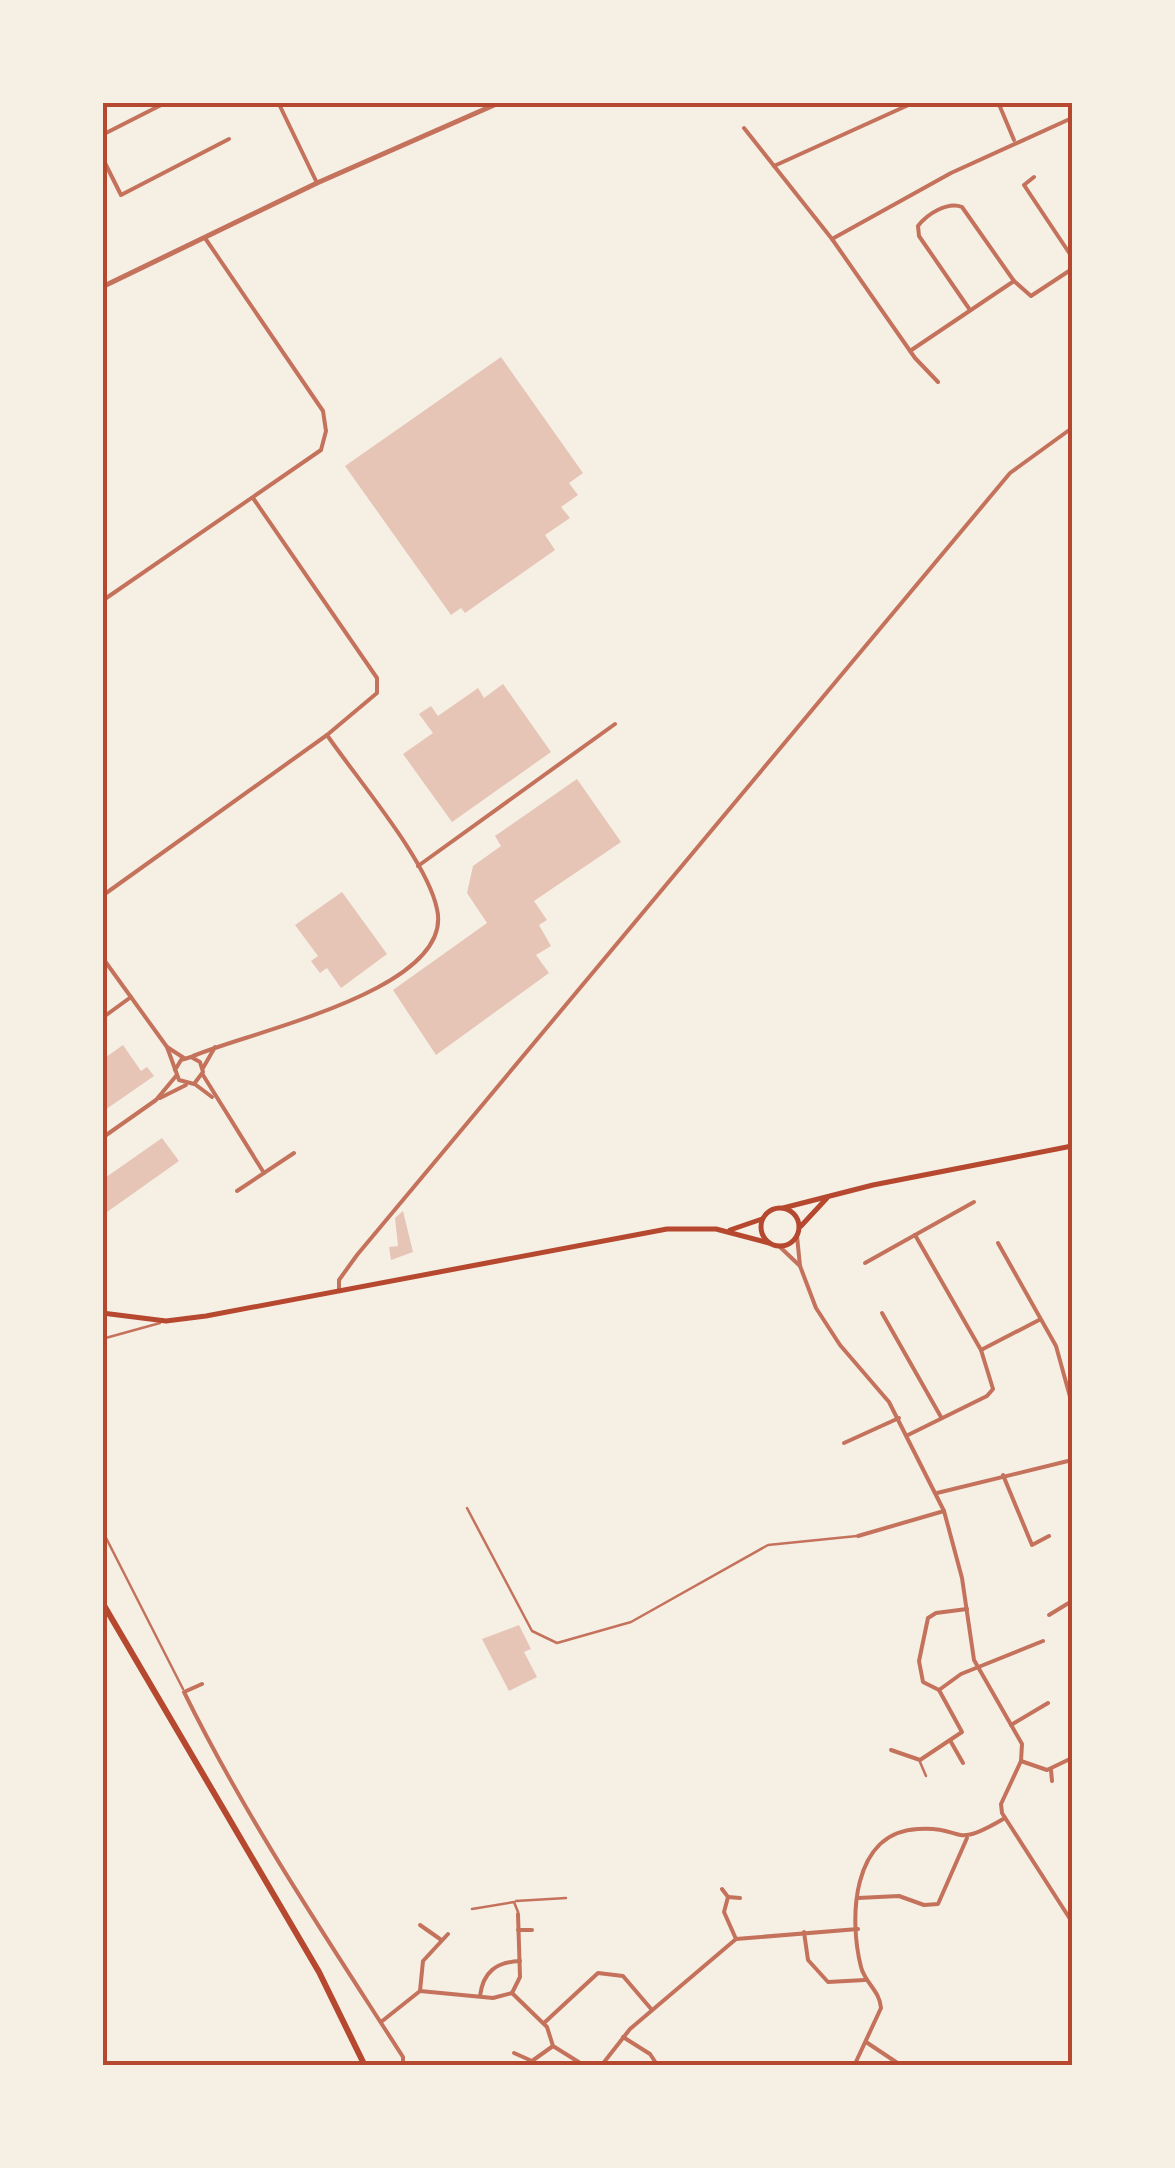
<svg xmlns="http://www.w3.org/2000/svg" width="1175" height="2168" font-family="Raleway,sans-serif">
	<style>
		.building { fill: #e6c5b7 }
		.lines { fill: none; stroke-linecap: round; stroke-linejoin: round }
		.service { stroke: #c5725c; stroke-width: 2.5 }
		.minor { stroke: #c5725c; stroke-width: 4 }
		.tertiary { stroke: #c5725c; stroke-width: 5 }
		.secondary { stroke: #b5482f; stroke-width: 5 }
		.primary { stroke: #b5482f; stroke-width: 6 }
		.neatline { fill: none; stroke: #b5482f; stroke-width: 4 }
	</style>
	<rect width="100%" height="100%" fill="#f6efe4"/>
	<g class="building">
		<path d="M501,357l82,116 -14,10 9,12 -17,12 9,11 -25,17 10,15 -90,63 -4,-5 -10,7 -106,-149z"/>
		<path d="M503,684l48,68 -99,70 -49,-68 30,-21 -14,-19 12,-8 7,10 40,-28 6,10z"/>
		<path d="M577,779l44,63 -87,59 13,19 -8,5 12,21 -15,9 13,18 -113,82 -43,-65 94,-67 -20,-30 6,-27 28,-20 -6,-10z"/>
		<path d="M342,892l45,62 -46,34 -14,-20 -7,5 -9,-12 7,-5 -23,-31z"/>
		<path d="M123,1045l18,26 6,-4 7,9 -52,36v-52z"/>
		<path d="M162,1138l17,23 -72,51 -5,-7v-25z"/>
		<path d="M403,1211l10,41 -22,8 -2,-13 9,-1 -3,-28z"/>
		<path d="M519,1625l12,24 -7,3 13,25 -28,14 -27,-52z"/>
	</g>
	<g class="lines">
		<g class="service">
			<path d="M102,1339l58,-16"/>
			<path d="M467,1508l65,123 25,12 74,-21 137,-77 89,-9"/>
			<path d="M102,1530l81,159"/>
			<path d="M920,1762l6,14"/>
			<path d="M516,1901l50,-3"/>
			<path d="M472,1909l42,-7 4,10"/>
		</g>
		<g class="minor">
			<path d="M278,102l39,81"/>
			<path d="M998,102l16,38"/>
			<path d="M744,128l88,111 83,119 23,24"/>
			<path d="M102,135l65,-33"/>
			<path d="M102,157l19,38 108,-56"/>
			<path d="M774,166l141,-64"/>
			<path d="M1034,177l-10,8 48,72"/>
			<path d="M832,239l119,-66 121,-55"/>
			<path d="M970,310l-51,-74 -1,-10c9,-12 30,-25 44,-19l52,74"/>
			<path d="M910,351l104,-70 17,15 41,-27"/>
			<path d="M102,601l219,-151 5,-19 -3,-20 -118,-173"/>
			<path d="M418,866l197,-142"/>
			<path d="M102,896l225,-161 50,-42v-15l-124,-180"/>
			<path d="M102,957l65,90 12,33 15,4 9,-12 -3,-10 -9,-5 -10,3 -6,10"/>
			<path d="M102,1018l29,-21"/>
			<path d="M167,1047l17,11"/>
			<path d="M191,1057c52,-24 265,-66 246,-148 -10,-49 -80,-130 -110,-174"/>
			<path d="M203,1068l12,-21"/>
			<path d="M203,1075l61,98"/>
			<path d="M196,1085l16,12"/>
			<path d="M160,1098l26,-13"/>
			<path d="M102,1138l54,-38 20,-24"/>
			<path d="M237,1191l57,-38"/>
			<path d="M797,1236l3,30 16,42 24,37 49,57 55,109 18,67 12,82 48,84 -1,17 -20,43 1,9 70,109"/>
			<path d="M998,1243l58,103 16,58"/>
			<path d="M780,1247l20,19"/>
			<path d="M865,1263l109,-61"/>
			<path d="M339,1290v-10l18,-25 653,-782 62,-45"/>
			<path d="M882,1313l59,104"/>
			<path d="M981,1350l58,-30"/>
			<path d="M908,1435l79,-39 6,-7 -12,-39 -66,-115"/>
			<path d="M844,1443l55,-25"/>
			<path d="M1003,1475l29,70 17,-9"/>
			<path d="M937,1493l135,-33"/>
			<path d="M858,1536l86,-25"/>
			<path d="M1049,1615l23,-14"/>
			<path d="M202,1684l-18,8c63,128 142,245 219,365v9"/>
			<path d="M939,1690l22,-16 82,-33"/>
			<path d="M1011,1725l37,-22"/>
			<path d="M951,1742l12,21"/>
			<path d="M891,1750l29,10 42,-28 -23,-42 -16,-8 -4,-21 9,-43 8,-5 31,-4"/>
			<path d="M1021,1761l26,9 25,-12"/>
			<path d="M1051,1770l1,11"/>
			<path d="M728,1897l12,1"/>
			<path d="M858,1898l41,-2 25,9 14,-1 29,-66"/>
			<path d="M420,1925l20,14"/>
			<path d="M518,1930h14"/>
			<path d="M804,1932l4,28 20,22 37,-2"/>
			<path d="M448,1934l-25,27 -3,30 73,7 19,-5 35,34 6,19 32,20"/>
			<path d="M736,1939l122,-10"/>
			<path d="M512,1993l8,-16 -2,-63"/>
			<path d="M480,1996c3,-24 16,-34 40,-35"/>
			<path d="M381,2022l39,-31"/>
			<path d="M544,2023l54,-50 25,3 29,34"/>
			<path d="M623,2037l27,17 8,12"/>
			<path d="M866,2042l36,24"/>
			<path d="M514,2053l18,8 21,-15"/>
			<path d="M601,2066l29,-37 106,-90 -12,-27 4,-15 -6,-8"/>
			<path d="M854,2066l27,-58c-1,-17 -16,-25 -20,-41 -12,-47 -10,-135 57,-138 49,-3 31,22 87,-11"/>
		</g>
		<path class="tertiary" d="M102,287l215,-104 184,-81"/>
		<g class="secondary">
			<circle cx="780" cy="1227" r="19"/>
			<path d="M783,1208l90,-23 199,-39"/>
			<path d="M801,1226l26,-28"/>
			<path d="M730,1230l32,-11"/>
			<path d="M102,1313l64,8 40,-5 461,-87h49l53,14"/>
		</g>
		<path class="primary" d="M102,1602l217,370 46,94"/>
	</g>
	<rect width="1175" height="2168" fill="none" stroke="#f6efe4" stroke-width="210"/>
	<rect x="105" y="105" width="965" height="1958" class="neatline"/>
</svg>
